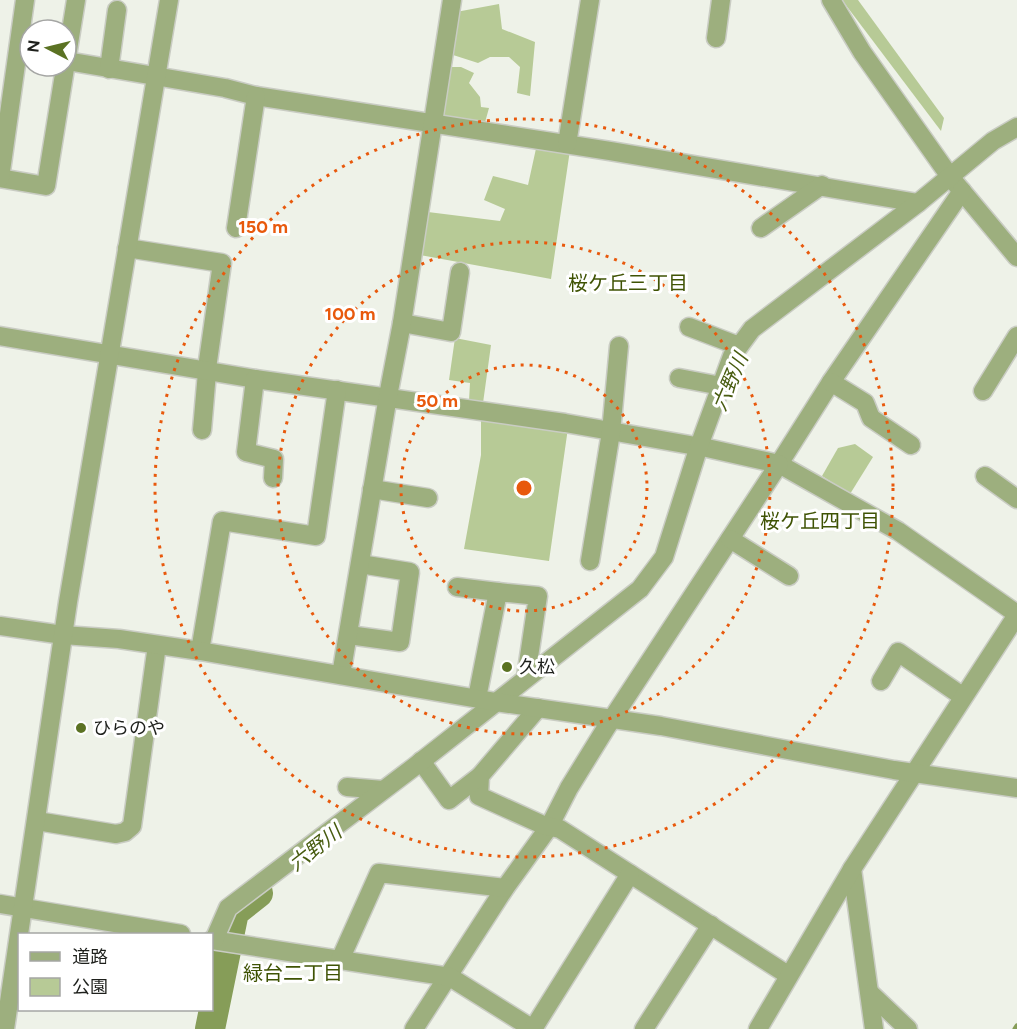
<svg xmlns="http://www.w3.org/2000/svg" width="1017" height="1029" font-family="Figtree,'Noto Sans JP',sans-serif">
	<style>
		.green { fill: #b7ca96 }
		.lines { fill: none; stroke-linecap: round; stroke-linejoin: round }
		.stream { stroke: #869d58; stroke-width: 5 }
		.river { stroke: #869d58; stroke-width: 30 }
		.minor-casing { stroke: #c9ccc3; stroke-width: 21 }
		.tertiary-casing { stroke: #c9ccc3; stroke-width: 21 }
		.minor { stroke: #9daf7e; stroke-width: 18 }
		.tertiary { stroke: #9daf7e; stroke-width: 18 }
		.ring { fill: none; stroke: #e8590c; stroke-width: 3; stroke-dasharray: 3 6 }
		.poi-dot { fill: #5b7223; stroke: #fff; stroke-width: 2 }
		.labels { text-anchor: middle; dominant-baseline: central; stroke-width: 6; stroke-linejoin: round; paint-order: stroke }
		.poi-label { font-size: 18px; fill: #1e201c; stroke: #fff; text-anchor: start }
		.neighbourhood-label { font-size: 20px; fill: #3f5304; stroke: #fff }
		.water-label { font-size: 20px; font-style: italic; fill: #485c10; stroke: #fff }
		.centre { fill: #e8590c; stroke: #fff; stroke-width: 3 }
		.ring-label { font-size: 18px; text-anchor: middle; font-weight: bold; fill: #e8590c; stroke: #fff; stroke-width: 6; stroke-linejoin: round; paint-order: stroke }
	</style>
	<rect width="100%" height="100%" fill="#eef2e8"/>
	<g class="green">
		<path d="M842,0h16l86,118 -3,13z"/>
		<path d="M499,4l3,25 33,13 -5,54 -13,-3 3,-26 -11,-10h-19l-12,6 -28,-9 6,-42z"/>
		<path d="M445,67h16l13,6 -5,10 11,14 1,10 8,1 -5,18 -44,-8z"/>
		<path d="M537,144l33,6 -19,129 -131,-24 8,-43 72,9 5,-12 -21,-9 9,-24 35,9z"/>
		<path d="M455,338l36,7 -8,58 -14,-2 1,-18 -21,-3z"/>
		<path d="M481,415l87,13 -19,133 -85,-12 17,-94z"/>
		<path d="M855,444l18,13 -23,37 -28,-18 16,-28z"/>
	</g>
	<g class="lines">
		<path class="stream" d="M1015,1029l2,-3"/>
		<path class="river" d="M210,1029l24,-117 24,-19"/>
		<defs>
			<g id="minor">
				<path d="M831,0l31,52 89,126 66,79"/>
				<path d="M716,38l5,-38"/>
				<path d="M67,61l158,27 31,8 354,55 308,52"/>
				<path d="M109,69l8,-59"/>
				<path d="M567,144l23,-144"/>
				<path d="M0,178l46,8 30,-186"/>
				<path d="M0,178l25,-178"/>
				<path d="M962,191l-131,191 -52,82 119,67 119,83"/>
				<path d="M236,228l20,-132"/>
				<path d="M761,228l61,-43"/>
				<path d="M127,248l95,15 -14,98 -6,69"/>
				<path d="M402,323l49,9 9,-60"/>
				<path d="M689,327l50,19"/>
				<path d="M0,336l255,43 310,44 142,25 72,16 -173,264 -37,60 -20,39 -44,61 -91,141"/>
				<path d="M679,378l42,8"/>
				<path d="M255,379l-9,73 28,7 -1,19"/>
				<path d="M831,382l34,21 6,15 40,27"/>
				<path d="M983,391l34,-55"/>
				<path d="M985,476l32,23"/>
				<path d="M372,489l56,9"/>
				<path d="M730,539l59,37"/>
				<path d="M590,561l21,-129 8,-86"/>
				<path d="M457,587l41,5"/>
				<path d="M349,635l51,7 10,-70 -50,-8"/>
				<path d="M200,651l22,-130 94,15 21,-146"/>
				<path d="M341,675l47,-279 14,-73 50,-323"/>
				<path d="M881,681l17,-29 64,44"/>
				<path d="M477,698l21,-106 40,4 -12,81"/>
				<path d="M538,708l-58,68 -1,20 64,29 17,4 228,146"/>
				<path d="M421,761l28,39 31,-24"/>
				<path d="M347,787l36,3"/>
				<path d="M37,821l79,13 9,-2 7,-6 25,-181"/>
				<path d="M852,869l22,160"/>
				<path d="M0,904l181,30"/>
				<path d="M212,940l238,37 83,52"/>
				<path d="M214,940l14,-32 186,-141 226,-178 24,-32 35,-111 33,-90 20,-27 166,-126 75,-62 24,-14"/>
				<path d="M340,960l39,-87 126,15"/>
				<path d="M871,994l37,35"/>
				<path d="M533,1029l97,-155"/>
				<path d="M644,1029l67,-104"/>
				<path d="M758,1029l94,-160 165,-254"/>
			</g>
			<g id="tertiary">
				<path d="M0,626l63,9 56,4 81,12 296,51 165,24 233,44 123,18"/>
				<path d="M5,1029l63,-427 101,-602"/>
			</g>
		</defs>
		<use href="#minor" class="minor-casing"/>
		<use href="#tertiary" class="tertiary-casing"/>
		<use href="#minor" class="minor"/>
		<use href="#tertiary" class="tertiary"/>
	</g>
	<g class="ring">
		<circle cx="524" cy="488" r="123"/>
		<circle cx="524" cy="488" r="246"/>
		<circle cx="524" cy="488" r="369"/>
	</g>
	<g class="poi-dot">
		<circle cx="507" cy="667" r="6"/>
		<circle cx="81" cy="728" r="6"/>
	</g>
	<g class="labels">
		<g class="poi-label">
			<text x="519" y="667">久松</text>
			<text x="93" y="728">ひらのや</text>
		</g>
		<g class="neighbourhood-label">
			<text x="628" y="283">桜ケ丘三丁目</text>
			<text x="820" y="521">桜ケ丘四丁目</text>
			<text x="293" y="973">緑台二丁目</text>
		</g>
		<g class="water-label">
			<text transform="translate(730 382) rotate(-67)">六野川</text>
			<text transform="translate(315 848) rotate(-38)">六野川</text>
		</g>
	</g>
	<circle cx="524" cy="488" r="9" class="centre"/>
	<g class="ring-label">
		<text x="263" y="233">150 m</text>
		<text x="350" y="320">100 m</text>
		<text x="437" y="407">50 m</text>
	</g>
	<rect x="18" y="933" width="195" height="78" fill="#ffffff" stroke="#a5a6a4" stroke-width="1.5"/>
	<rect x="30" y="952" width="30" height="9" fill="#9daf7e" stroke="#a5a6a4" stroke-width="1.5"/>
	<text x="72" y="963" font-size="18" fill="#1e201c">道路</text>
	<rect x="30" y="978" width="30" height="18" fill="#b7ca96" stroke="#a5a6a4" stroke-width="1.5"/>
	<text x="72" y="993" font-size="18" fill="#1e201c">公園</text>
	<g transform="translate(48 48) rotate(277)"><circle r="28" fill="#ffffff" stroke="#a5a6a4" stroke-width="1.5"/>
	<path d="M0-4.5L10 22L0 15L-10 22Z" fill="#5b7223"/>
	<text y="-9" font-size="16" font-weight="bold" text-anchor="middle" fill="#1e201c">N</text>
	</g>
</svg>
